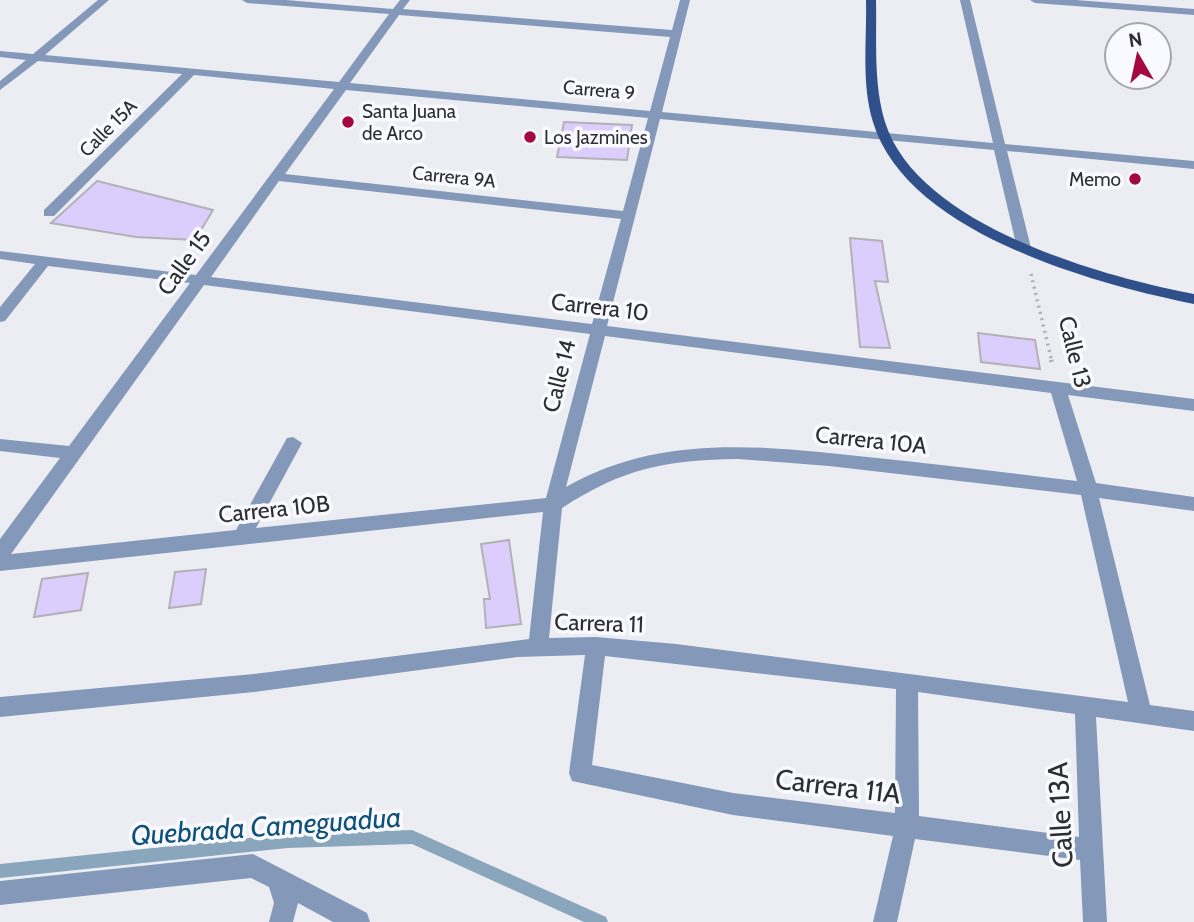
<svg xmlns="http://www.w3.org/2000/svg" width="1194" height="922" font-family="Cabin,sans-serif">
	<style>
		.lines { fill: none; stroke-linecap: round; stroke-linejoin: round }
		.stream { fill: #89a6bd; fill-rule: evenodd }
		.building { fill: #dbcefc; stroke: #b3b1b6; stroke-width: 2 }
		.path-far1 { stroke: #aeafb3; stroke-width: 3.5; stroke-dasharray: 2 4.5; stroke-linecap: butt }
		.path { stroke: #aeafb3; stroke-width: 4.5; stroke-dasharray: 2 5; stroke-linecap: butt }
		.minor { fill: #8498ba; fill-rule: evenodd }
		.major { fill: #2f508b; fill-rule: evenodd }
		.poi-dot { fill: #a40a3f; stroke: #f9faff; stroke-width: 2.5 }
		.labels { text-anchor: middle; dominant-baseline: central; stroke-width: 7; stroke-linejoin: round; paint-order: stroke }
		.far-street-label { font-size: 19px; fill: #2e2e30; stroke: #f9faff }
		.far-poi-label { font-size: 19px; fill: #2e2e30; stroke: #f9faff; text-anchor: start }
		.street-label { font-size: 23px; fill: #2e2e30; stroke: #f9faff }
		.near-street-label { font-size: 28px; fill: #2e2e30; stroke: #f9faff }
		.near-water-label { font-size: 28px; font-style: italic; fill: #0f517b; stroke: #f9faff }
	</style>
	<rect width="100%" height="100%" fill="#ecedf2"/>
	<g class="lines">
		<path class="stream" d="M412,830l194,87 2,5h-24l-172,-78 -124,4 -288,30v-14l288,-30z"/>
	</g>
	<g class="building">
		<path d="M564,122l68,3 -5,35 -70,-3z"/>
		<path d="M97,181l116,29 -18,30 -59,-3 -85,-14z"/>
		<path d="M850,238l32,3 6,41 -13,-1 15,67 -30,-1z"/>
		<path d="M978,333l57,7 5,29 -59,-7z"/>
		<path d="M509,540l12,84 -35,4 -2,-29h6l-9,-55z"/>
		<path d="M206,569l-5,35 -32,4 6,-36z"/>
		<path d="M88,573l-7,37 -47,7 8,-38z"/>
	</g>
	<g class="lines">
		<path class="path-far1" d="M1031,274l21,88"/>
		<path class="path" d="M1051,360l1,4"/>
		<g class="minor">
			<path d="M98,0h11l-64,55 294,27 50,-68 -142,-11 -5,-3h44l107,9 7,-9h10l-7,9 269,21 8,-30h10l-28,112 331,31 -33,-143h10l35,144 189,17v8l-187,-18 24,97 -7,4 -7,-4 -23,-98 -334,-31 -53,207 587,73v12l-126,-16 28,88 98,14v14l-95,-13 51,207 44,6v20l-98,-14 11,205h-24l-3,-62 -165,-21 -18,83h-24l20,-86 -160,-21 -161,-34 -3,-8 16,-118 -67,2 -264,35 -254,25v-20l254,-23 275,-35 14,-127 -543,59v-32l60,-81 -60,-7v-12l69,7 121,-163 -142,-17 -43,55 -5,1v-15l35,-43 -35,-5v-8l196,24 138,-186 -140,-14 -140,141h-10v-6l138,-136 -144,-13 -38,29v-9l26,-21 -26,-3v-6l33,3zM399,15l271,22 -20,74 -300,-28zM346,90l302,28 -25,93 -338,-37zM279,181l342,38 -29,105 -381,-47zM204,285l386,49 -44,164 -290,30 46,-85 -9,-6 -6,1 -51,92 -225,24zM605,336l446,57 26,88c-67,-8 -133,-16 -200,-23 -106,-11 -214,-27 -311,29zM738,459l91,7 252,29 47,207 -452,-58 -80,-7 -47,1 13,-130c62,-40 103,-48 176,-49zM605,656l291,33 -1,124 -162,-20 -141,-28zM918,692l157,22 4,123 -160,-21z"/>
			<path d="M1030,0h46l118,9v6l-159,-12z"/>
			<path d="M253,854l114,59 3,9h-37l-35,-19 -5,19h-24l5,-19 -5,-16 -18,-9 -251,27v-24z"/>
		</g>
		<path class="major" d="M866,0h10c1,40 -3,83 9,122 32,103 215,154 309,172v10c-99,-20 -288,-71 -321,-182 -12,-39 -6,-82 -7,-122z"/>
	</g>
	<g class="poi-dot">
		<circle cx="348" cy="122" r="7"/>
		<circle cx="530" cy="137" r="7"/>
		<circle cx="1135" cy="179" r="7"/>
	</g>
	<g class="labels">
		<g class="far-street-label">
			<text transform="translate(599 90) rotate(5)">Carrera 9</text>
			<text transform="translate(108 128) rotate(-45)">Calle 15A</text>
			<text transform="translate(454 177) rotate(6)">Carrera 9A</text>
		</g>
		<g class="far-poi-label">
			<text x="362" y="111">Santa Juana<tspan x="362" dy="22">de Arco</tspan></text>
			<text x="544" y="137">Los Jazmines</text>
			<text x="1121" y="179" text-anchor="end">Memo</text>
		</g>
		<g class="street-label">
			<text transform="translate(184 263) rotate(-54)">Calle 15</text>
			<text transform="translate(600 307) rotate(7)">Carrera 10</text>
			<text transform="translate(1075 352) rotate(76)">Calle 13</text>
			<text transform="translate(559 376) rotate(-76)">Calle 14</text>
			<text transform="translate(871 440) rotate(6)">Carrera 10A</text>
			<text transform="translate(274 509) rotate(-6)">Carrera 10B</text>
			<text transform="translate(599 623) rotate(2)">Carrera 11</text>
		</g>
		<g class="near-street-label">
			<text transform="translate(838 786) rotate(7)">Carrera 11A</text>
			<text transform="translate(1060 815) rotate(-93)">Calle 13A</text>
		</g>
		<g class="near-water-label">
			<text transform="translate(266 826) rotate(-4)">Quebrada Cameguadua</text>
		</g>
	</g>
	<g transform="translate(1138 56) rotate(351)"><circle r="33" fill="#f9faff" stroke="#a8a8ac" stroke-width="2"/>
	<path d="M0-5L12 26L0 18L-12 26Z" fill="#a40a3f"/>
	<text y="-10" font-size="19" font-weight="bold" text-anchor="middle" fill="#2e2e30">N</text>
	</g>
</svg>
